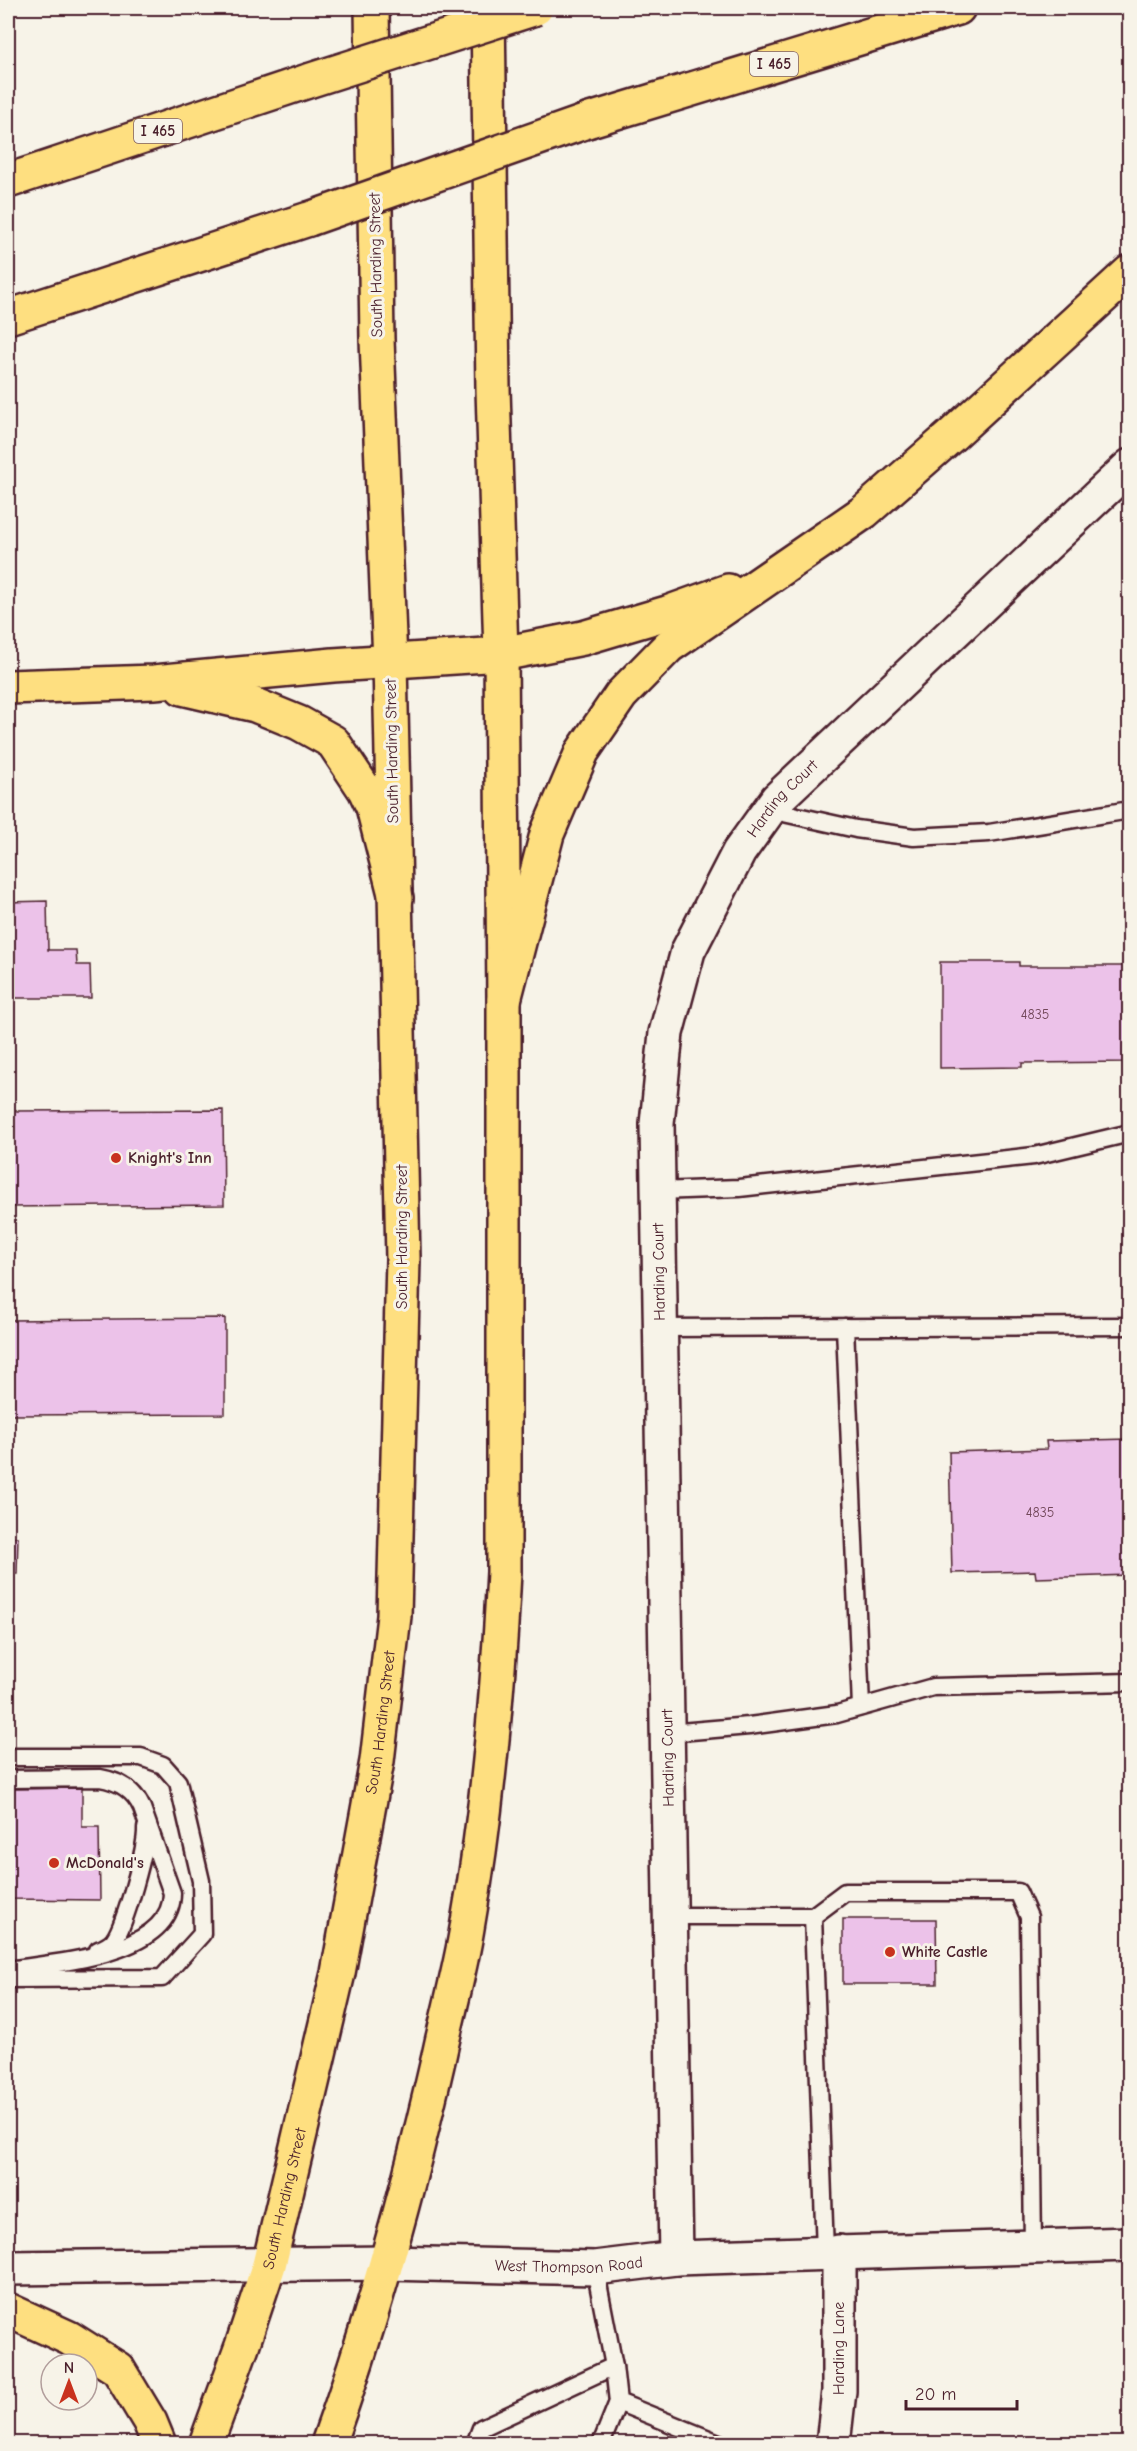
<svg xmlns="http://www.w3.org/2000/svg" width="1137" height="2451" font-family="'Comic Neue',sans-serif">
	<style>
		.building { fill: #ecc2e9; stroke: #4a1f2b; stroke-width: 1.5 }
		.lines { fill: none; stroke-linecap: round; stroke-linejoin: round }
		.lane-casing { stroke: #4a1f2b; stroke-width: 21 }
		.street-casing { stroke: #4a1f2b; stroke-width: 38 }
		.primary-casing { stroke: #4a1f2b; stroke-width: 38 }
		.highway-casing { stroke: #4a1f2b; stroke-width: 38 }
		.lane { stroke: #f7f3e8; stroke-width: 16 }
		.street { stroke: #f7f3e8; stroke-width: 33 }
		.primary { stroke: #fedf80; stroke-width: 33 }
		.highway { stroke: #fedf80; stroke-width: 33 }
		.highway-bridge-casing { stroke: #4a1f2b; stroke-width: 38; stroke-linecap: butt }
		.highway-bridge { stroke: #fedf80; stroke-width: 33 }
		.poi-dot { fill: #c8321e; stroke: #f7f3e8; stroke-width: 2 }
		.labels { text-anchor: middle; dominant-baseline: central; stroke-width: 6; stroke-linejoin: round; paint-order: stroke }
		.number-label { font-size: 14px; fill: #72485a }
		.shield { fill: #f7f3e8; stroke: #7e5f64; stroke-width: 1.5 }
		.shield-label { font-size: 15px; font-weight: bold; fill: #4a1f2b }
		.street-label { font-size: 16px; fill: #4a1f2b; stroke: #f7f3e8 }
		.poi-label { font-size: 16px; font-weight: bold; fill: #4a1f2b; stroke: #f7f3e8; text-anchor: start }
	</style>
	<rect width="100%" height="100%" fill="#f7f3e8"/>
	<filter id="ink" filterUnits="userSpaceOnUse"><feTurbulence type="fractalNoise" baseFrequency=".0167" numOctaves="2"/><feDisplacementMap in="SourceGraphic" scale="12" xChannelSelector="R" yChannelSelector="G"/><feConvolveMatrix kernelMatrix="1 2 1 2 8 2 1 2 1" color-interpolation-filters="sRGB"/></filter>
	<g filter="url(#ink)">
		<g class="building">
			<path d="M47,901l1,49h28l1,15h13l1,33h-83v-96z"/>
			<path d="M940,962h79v4h111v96l-108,1v4l-82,1z"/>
			<path d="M223,1110l1,95 -216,2v-96z"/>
			<path d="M225,1318v96l-217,1v-95z"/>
			<path d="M1130,1439v136l-94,3 -1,-7 -83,2 -3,-121 98,-3 -1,-8z"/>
			<path d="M8,1537h10l-1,37h-9z"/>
			<path d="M82,1788v39h17l1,73 -92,-1v-110z"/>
			<path d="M843,1919h93l1,65h-94z"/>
		</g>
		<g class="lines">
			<defs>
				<g id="lane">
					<path d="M770,810l86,19 58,8 75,-4 141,-23"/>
					<path d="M658,1191l81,-3 295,-32 96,-23"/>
					<path d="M845,1327l16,380"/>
					<path d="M660,1328l470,-2"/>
					<path d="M668,1733l81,-7 88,-12 96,-27 197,-5"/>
					<path d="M8,1757h133l22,8 15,17 23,99 1,53 -40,44 -154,1"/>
					<path d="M8,1779l92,-1c19,3 34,12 42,30l30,85c0,63 -119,70 -164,77"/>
					<path d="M670,1916h143l12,336"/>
					<path d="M813,1916l32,-24h173l11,25 4,330"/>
					<path d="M98,1950c6,-2 12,-5 16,-10 11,-15 33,-93 32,-112"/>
					<path d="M595,2268l19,98 4,36 103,42"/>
					<path d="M475,2444l6,-16 133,-62"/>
					<path d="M601,2444l17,-42"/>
				</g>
				<g id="street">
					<path id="s1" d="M676,2258l-19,-1134 9,-91 22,-82 51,-99 38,-53 353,-333"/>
					<path id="s2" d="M8,2268l379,-5 208,5 81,-10 454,-14"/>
					<path id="s3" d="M833,2444l6,-53v-139"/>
				</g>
				<g id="primary">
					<path d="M8,2310l61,28 49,31 32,53 9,22"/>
					<path id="s4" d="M206,2444l36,-98 27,-81 69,-292 39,-212 17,-145 9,-357 -13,-597 -13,-322 -5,-332"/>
					<path d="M328,2444c46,-127 81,-257 111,-388 9,-43 21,-85 28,-128 21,-118 31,-237 37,-356v-572l-3,-346 -8,-265 -5,-381"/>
				</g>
				<g id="highway">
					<path d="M590,120l368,-112"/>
					<path d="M8,181l300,-100"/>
					<path d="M8,317l301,-98"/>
					<path d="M8,687l146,-5 179,-17 168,-11 82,-16 84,-25 61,-22"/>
					<path d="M182,688l73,17 44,18 34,19 32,48 8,17 23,91"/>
					<path d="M504,1000l43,-166 35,-82 39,-57 48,-49 195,-134 88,-77 178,-163"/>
				</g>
			</defs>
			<use href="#lane" class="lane-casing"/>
			<use href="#street" class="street-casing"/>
			<use href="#primary" class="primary-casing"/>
			<use href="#highway" class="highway-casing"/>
			<use href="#lane" class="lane"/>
			<use href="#street" class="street"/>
			<use href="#primary" class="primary"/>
			<use href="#highway" class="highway"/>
			<defs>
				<g id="highway-bridge">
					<path d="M308,81l228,-73"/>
					<path d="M309,219l281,-99"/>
				</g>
			</defs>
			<use href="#highway-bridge" class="highway-bridge-casing"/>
			<use href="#highway-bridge" class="highway-bridge"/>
		</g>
	</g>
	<g class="poi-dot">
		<circle cx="116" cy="1158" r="6"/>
		<circle cx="54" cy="1863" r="6"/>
		<circle cx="890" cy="1952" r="6"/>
	</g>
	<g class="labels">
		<g class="number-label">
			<text x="1035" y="1014">4835</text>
			<text x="1040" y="1512">4835</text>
		</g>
		<g class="shield">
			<rect x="750" y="52" width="48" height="24" rx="4.5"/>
			<rect x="134" y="119" width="48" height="24" rx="4.5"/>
		</g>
		<g class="shield-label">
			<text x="774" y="64">I 465</text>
			<text x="158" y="131">I 465</text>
		</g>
		<g class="street-label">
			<text transform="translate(376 265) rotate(-91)">South Harding Street</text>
			<text transform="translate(392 751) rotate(-91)">South Harding Street</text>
			<text stroke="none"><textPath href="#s1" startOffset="1491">Harding Court</textPath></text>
			<text transform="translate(402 1237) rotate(-90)">South Harding Street</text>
			<text transform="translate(659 1272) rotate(-91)">Harding Court</text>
			<text stroke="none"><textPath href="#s4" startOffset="744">South Harding Street</textPath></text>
			<text transform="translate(668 1758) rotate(-91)">Harding Court</text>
			<text stroke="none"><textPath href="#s4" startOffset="258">South Harding Street</textPath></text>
			<text stroke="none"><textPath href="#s2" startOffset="561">West Thompson Road</textPath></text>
			<text stroke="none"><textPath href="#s3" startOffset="96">Harding Lane</textPath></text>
		</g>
		<g class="poi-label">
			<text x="128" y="1158">Knight's Inn</text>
			<text x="66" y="1863">McDonald's</text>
			<text x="902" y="1952">White Castle</text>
		</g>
	</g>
	<rect width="1137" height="2451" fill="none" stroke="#f7f3e8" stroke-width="30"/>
	<rect x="15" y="15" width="1107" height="2421" fill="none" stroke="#4a1f2b" stroke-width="2" filter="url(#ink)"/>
	<g transform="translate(69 2382)"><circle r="28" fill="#f7f3e8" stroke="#b29e9c" stroke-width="1.5"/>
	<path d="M0-4.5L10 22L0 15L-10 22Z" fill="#c8321e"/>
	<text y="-9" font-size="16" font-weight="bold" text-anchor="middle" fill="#4a1f2b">N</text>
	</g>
	<path d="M906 2400v9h111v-9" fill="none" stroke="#4a1f2b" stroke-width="3"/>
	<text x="915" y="2400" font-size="18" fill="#4a1f2b" stroke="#f7f3e8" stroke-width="4.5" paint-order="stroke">20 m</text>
</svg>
